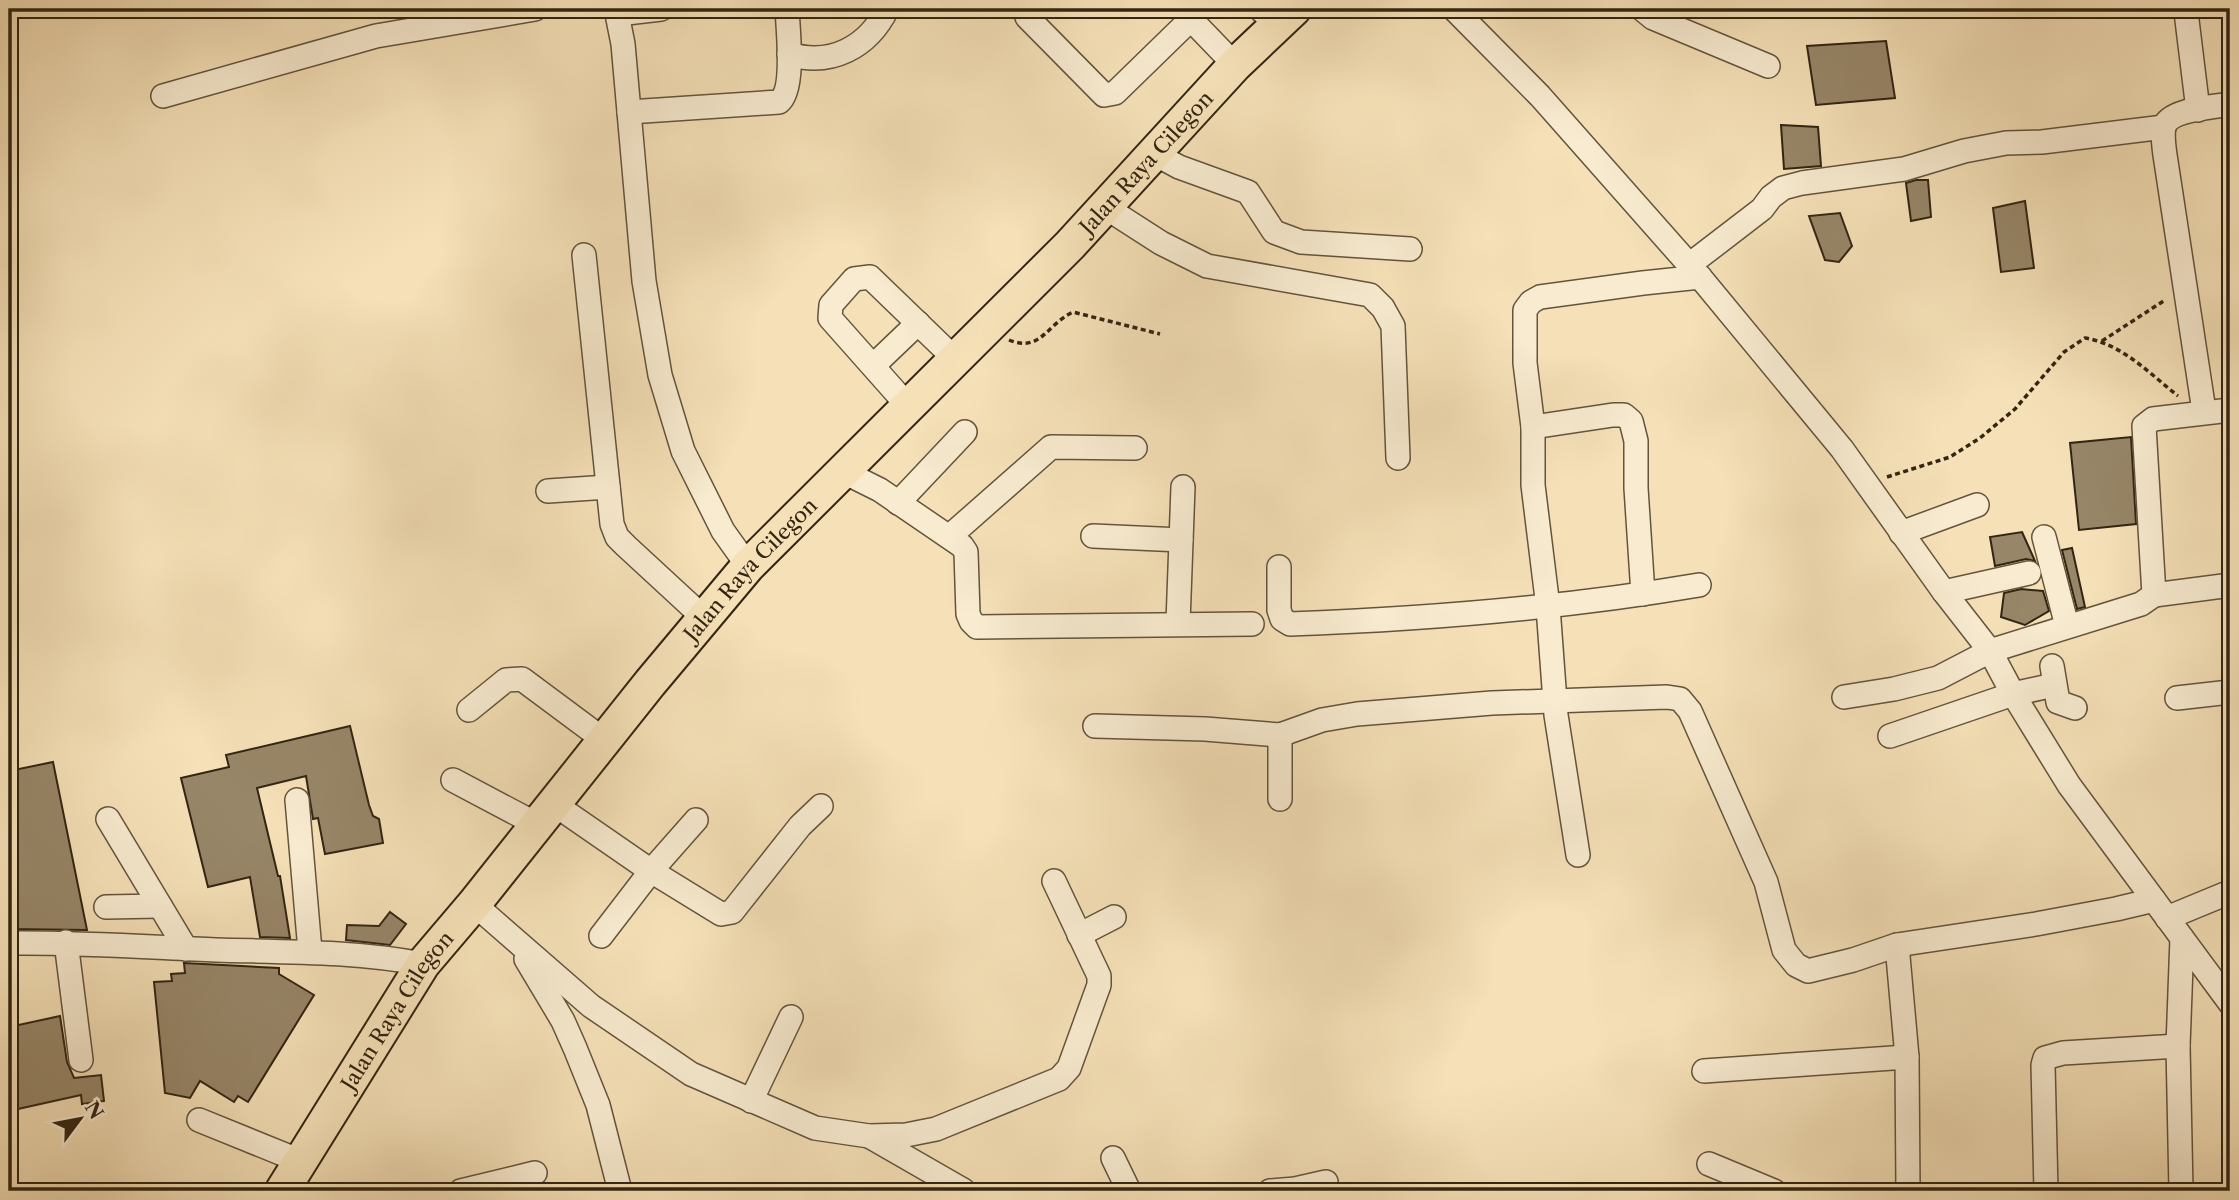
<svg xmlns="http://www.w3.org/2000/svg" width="2239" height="1200" font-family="'Libre Caslon Text',serif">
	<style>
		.building { fill: #978668; stroke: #322513; stroke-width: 2 }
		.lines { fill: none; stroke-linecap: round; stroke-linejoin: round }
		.minor-casing { stroke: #63543c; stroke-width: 26 }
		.highway-casing { stroke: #322513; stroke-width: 37 }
		.path { stroke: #322513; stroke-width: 3.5; stroke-dasharray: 5 3.5; stroke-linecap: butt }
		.minor { stroke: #f8ebd0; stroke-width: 23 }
		.highway { stroke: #f5e0b7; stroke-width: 33 }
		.labels { text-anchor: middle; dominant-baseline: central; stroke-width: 7; stroke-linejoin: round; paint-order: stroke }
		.street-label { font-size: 21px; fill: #322513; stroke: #f8ebd0 }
	</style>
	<rect width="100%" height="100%" fill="#f5e0b7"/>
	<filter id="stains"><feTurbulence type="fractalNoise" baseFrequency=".00286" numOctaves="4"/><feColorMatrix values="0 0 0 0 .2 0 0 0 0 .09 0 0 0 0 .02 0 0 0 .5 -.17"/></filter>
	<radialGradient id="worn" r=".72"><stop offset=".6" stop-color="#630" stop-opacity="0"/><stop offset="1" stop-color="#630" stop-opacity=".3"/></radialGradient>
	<g class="building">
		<path d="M1886,41l9,57 -79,7 -9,-59z"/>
		<path d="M1781,125l37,2 3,39 -37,3z"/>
		<path d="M1916,180h12l3,37 -20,4 -5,-38z"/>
		<path d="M2025,201l9,67 -33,4 -8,-64z"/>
		<path d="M1840,213l12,33 -13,16 -14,-2 -16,-44z"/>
		<path d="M2131,437l5,87 -57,6 -9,-87z"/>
		<path d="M2022,532l13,29 -9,-2 -31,7 -5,-29z"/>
		<path d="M2072,548l13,59 -8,2 -15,-59z"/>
		<path d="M2021,589l22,2 6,20 -24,14 -24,-8 3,-24z"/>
		<path d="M350,726l19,79 4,11 6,3 4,24 -58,11 -7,-36 -5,1 -7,-43 -49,12 21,88h2l10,62 -30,-1 -10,-60 -42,10 -27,-109 48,-11 -3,-12z"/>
		<path d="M53,762l34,168 -78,-1v-158z"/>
		<path d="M390,912l16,12 -16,21 -44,-5 1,-15 32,1z"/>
		<path d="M184,963l95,5v6l35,21 -66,107 -10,-6 -4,6 -34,-21 -10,17 -25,-5 -11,-111 18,-1 -1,-7 14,-1z"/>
		<path d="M60,1016l7,46 7,16 27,-3 3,26 -22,3 -1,-9 -72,16v-84z"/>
	</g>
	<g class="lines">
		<defs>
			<g id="minor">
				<path d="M616,9l7,35 21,237 16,94 23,76 40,80 25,35"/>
				<path d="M1025,9l2,8 77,78 11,-2 76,-74"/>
				<path d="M1181,9l54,56"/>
				<path d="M1260,9l17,16"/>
				<path d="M1454,9l86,87 160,181 142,172 102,143 46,59 23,43 56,91 161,218"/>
				<path d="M1642,9l11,9 115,48"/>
				<path d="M2186,12l12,98"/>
				<path d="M618,14l43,-5"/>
				<path d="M789,54c42,13 79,-7 98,-45"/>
				<path d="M163,96l213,-60 159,-27"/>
				<path d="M629,112l150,-10c16,-12 9,-73 8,-93"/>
				<path d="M1155,154l24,13 69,25 26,40 27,10 109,7"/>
				<path d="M1105,207l56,36 46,23 163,29 13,13 10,18 5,132"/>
				<path d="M584,255l28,269 5,13 9,9 78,72"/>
				<path d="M1689,265l73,-56 9,-12 12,-9 19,-5 102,-14 60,-18 42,-8 36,-1 122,-15"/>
				<path d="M873,366l45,-43"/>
				<path d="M908,406l-78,-88 1,-13 23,-26 16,-2 85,82"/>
				<path d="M2204,411l-39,-256c-1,-8 -3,-20 -1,-28 5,-18 51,-20 66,-23"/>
				<path d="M1533,427l80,-12h11l7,6 5,20v47l7,106"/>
				<path d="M842,471l38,19 82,56 4,6 2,62 3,7 6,6 275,-3"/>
				<path d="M548,491l60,-4"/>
				<path d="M898,503l67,-71"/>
				<path d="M1901,533l76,-28"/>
				<path d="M950,536l101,-89 84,1"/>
				<path d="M1093,536l88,4"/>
				<path d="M2044,537l23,89"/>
				<path d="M1279,567v43l3,9 8,5c137,-5 274,-16 409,-39"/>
				<path d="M1944,592l85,-19"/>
				<path d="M2154,595l69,-9"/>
				<path d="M1178,623l5,-136"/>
				<path d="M2052,666l6,36 17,6"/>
				<path d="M1844,697l50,-8 44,-11 52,-27 151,-47 13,-9 -10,-169 9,-7 77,-9"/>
				<path d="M2177,698l53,-6"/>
				<path d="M469,710l37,-30 16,-1 82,61"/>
				<path d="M1095,726l110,3 75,6 42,-15 35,-6 135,-11 175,-6 13,2 10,12 76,171 18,68 12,15 12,6 45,-11 44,-15 139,-21 80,-15 38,-9"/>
				<path d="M1280,735v64"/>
				<path d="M1890,736l123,-42 41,-9"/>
				<path d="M453,780l85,45"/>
				<path d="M297,800l13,151"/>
				<path d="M554,804l97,67 70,43 11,-2 68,-86 21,-20"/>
				<path d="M108,819l78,130"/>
				<path d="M1578,855l-22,-140 -8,-108 -15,-122v-58l-8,-64v-53l6,-8 9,-5 103,-14 57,-6"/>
				<path d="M474,904l117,102 100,68 124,54 54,8 37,-1 30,-6 123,-50 10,-11 30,-83v-9l-45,-95"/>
				<path d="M106,907l54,-1"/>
				<path d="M2167,918l63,-26"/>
				<path d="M1079,935l35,-18"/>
				<path d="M601,936l50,-65 45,-51"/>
				<path d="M66,942l15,118"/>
				<path d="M9,943c69,-1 138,4 207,7 70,2 139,1 207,14"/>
				<path d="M1897,945l10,112 1,134"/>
				<path d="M526,959l37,62 12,27 23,57 22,86"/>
				<path d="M1704,1071l203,-14"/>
				<path d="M751,1101l40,-84"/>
				<path d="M199,1120l101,41"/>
				<path d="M869,1136l94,54"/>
				<path d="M1113,1158l16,33"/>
				<path d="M1709,1164l65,27"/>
				<path d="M461,1191l74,-18"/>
				<path d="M1270,1191l25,-2 31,-7"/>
				<path d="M2046,1191l-3,-126 2,-7 18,-5 115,-7"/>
				<path d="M2181,1191l-3,-145 4,-108"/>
			</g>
			<g id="highway">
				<path id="s1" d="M282,1191l141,-227 51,-60 176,-221 98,-117 322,-321 165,-180 59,-56"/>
			</g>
		</defs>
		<use href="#minor" class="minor-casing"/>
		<use href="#highway" class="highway-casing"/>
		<g class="path">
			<path d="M1009,340c32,13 38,-16 64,-28l87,22"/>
			<path d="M2102,341l63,-41"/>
			<path d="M1887,477l63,-20 30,-19 35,-29 49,-57 21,-14c37,6 64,35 93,58"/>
		</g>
		<use href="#minor" class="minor"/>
		<use href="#highway" class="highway"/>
	</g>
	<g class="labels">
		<g class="street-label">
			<text stroke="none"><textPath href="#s1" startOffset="1348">Jalan Raya Cilegon</textPath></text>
			<text stroke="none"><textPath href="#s1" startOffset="780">Jalan Raya Cilegon</textPath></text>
			<text stroke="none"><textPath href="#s1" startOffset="214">Jalan Raya Cilegon</textPath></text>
		</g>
	</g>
	<rect width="2239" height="1200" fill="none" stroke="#f5e0b7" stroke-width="35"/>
	<rect x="10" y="10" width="2218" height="1179" fill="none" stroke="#322513" stroke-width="3.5"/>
	<rect x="18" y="18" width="2204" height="1165" fill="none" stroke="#322513" stroke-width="2"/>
	<g transform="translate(80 1119) rotate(58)" stroke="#f8ebd0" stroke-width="5" paint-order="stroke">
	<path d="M0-5L12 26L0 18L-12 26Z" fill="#322513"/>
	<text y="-10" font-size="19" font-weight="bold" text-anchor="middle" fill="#322513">N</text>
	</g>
	<rect width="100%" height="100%" filter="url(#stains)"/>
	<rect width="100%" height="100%" fill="url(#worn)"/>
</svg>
